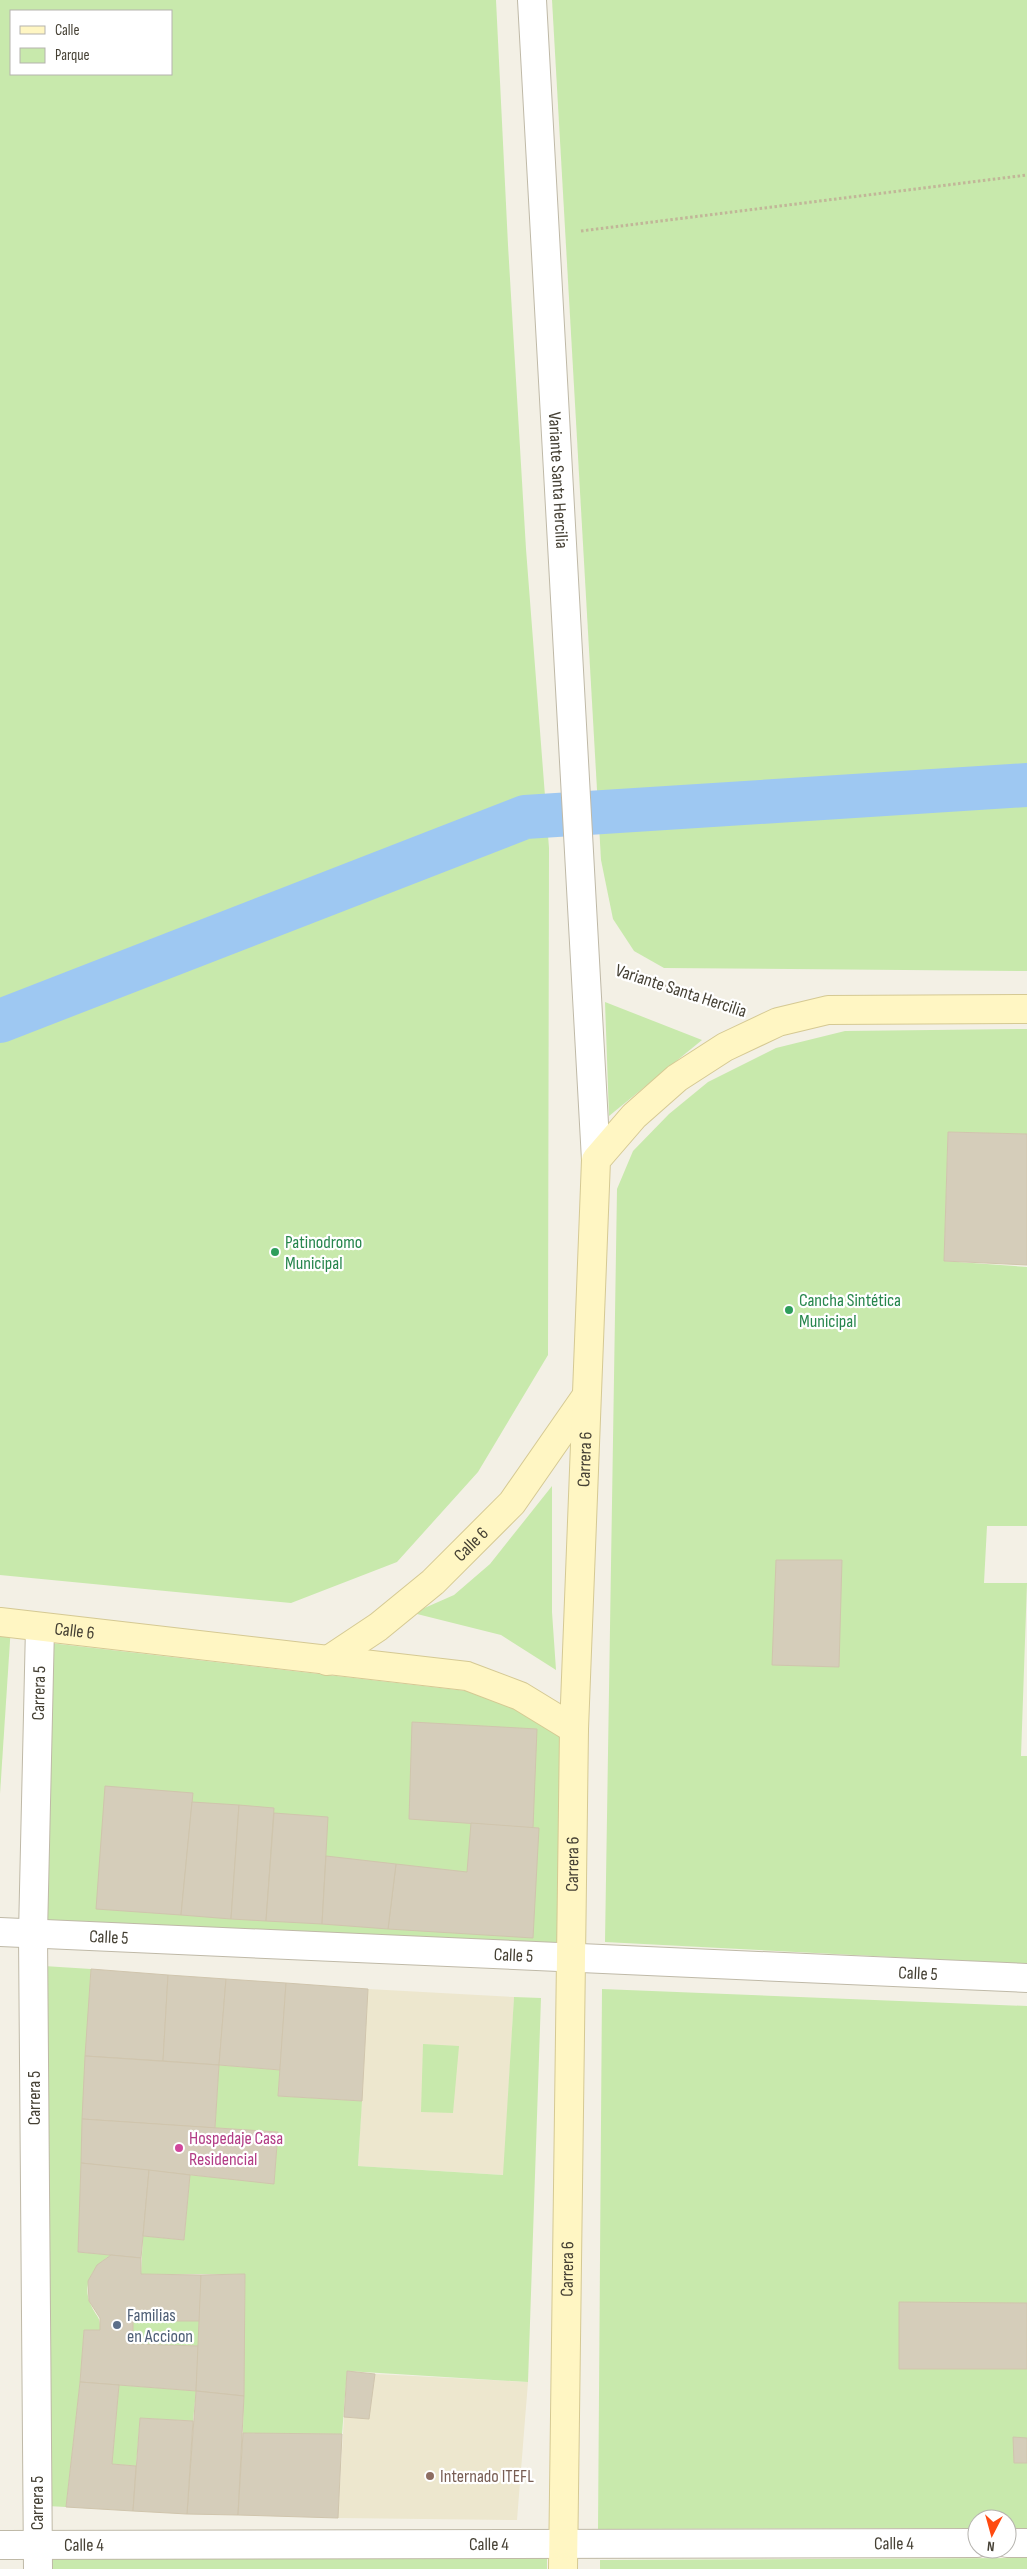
<svg xmlns="http://www.w3.org/2000/svg" width="1027" height="2569" font-family="'Sofia Sans Condensed',sans-serif">
	<style>
		.education { fill: #ede7ce }
		.green { fill: #c8e9ac; fill-rule: evenodd }
		.lines { fill: none; stroke-linecap: round; stroke-linejoin: round }
		.canal { stroke: #9ec8f2; stroke-width: 44 }
		.building { fill: #d5cdba; stroke: #d0c5ad }
		.street-casing { stroke: #bfb9a7; stroke-width: 30 }
		.secondary-casing { stroke: #d5c993; stroke-width: 30 }
		.path { stroke: #c1b698; stroke-width: 3; stroke-dasharray: 2.5 2.5; stroke-linecap: butt }
		.street { stroke: #fff; stroke-width: 28 }
		.secondary { stroke: #fff6c3; stroke-width: 28 }
		.leisure-dot { fill: #2e9e5b; stroke: #fff; stroke-width: 2 }
		.hotel-dot { fill: #d1479c; stroke: #fff; stroke-width: 2 }
		.service-dot { fill: #5c6f8a; stroke: #fff; stroke-width: 2 }
		.education-dot { fill: #8d6e63; stroke: #fff; stroke-width: 2 }
		.labels { text-anchor: middle; dominant-baseline: central; stroke-width: 4.5; stroke-linejoin: round; paint-order: stroke }
		.street-label { font-size: 18px; fill: #454034; stroke: #fff }
		.leisure-label { font-size: 18px; fill: #27864d; stroke: #fff; text-anchor: start }
		.hotel-label { font-size: 18px; fill: #b23c85; stroke: #fff; text-anchor: start }
		.service-label { font-size: 18px; fill: #4e5e75; stroke: #fff; text-anchor: start }
		.education-label { font-size: 18px; fill: #785e54; stroke: #fff; text-anchor: start }
	</style>
	<rect width="100%" height="100%" fill="#f3f0e5"/>
	<g class="education">
		<path d="M368,1989l146,8 -10,178 -146,-9z"/>
		<path d="M375,2374l153,8 -11,138 -179,-2 6,-101 25,2z"/>
	</g>
	<g class="green">
		<path d="M0,0h496l12,245 18,304 23,299 -1,507 -70,117 -81,90 -106,41 -291,-28zM11,11h160v63h-160z"/>
		<path d="M552,0h475v971l-363,-3 -30,-17 -21,-32 -12,-59z"/>
		<path d="M605,1002l97,38 -93,76z"/>
		<path d="M1027,1029v105l-79,-2 -4,129 83,6v259h-40l-3,57h43l-6,173h6v208l-422,-22 12,-753 16,-38 36,-37 39,-32 68,-34 69,-17z"/>
		<path d="M552,1486v126l4,58 -55,-35 -88,-22 41,-18 36,-31z"/>
		<path d="M0,1625l11,1 -11,168z"/>
		<path d="M50,1643l417,48 48,16 46,24 -3,217 -511,-25z"/>
		<path d="M44,1966l47,3 -13,283 33,3c-18,11 -30,29 -20,50 5,12 10,11 9,25h-16l-4,52 -14,125 -19,-1z"/>
		<path d="M602,1989l425,17v522h-20v-9h-30v9l-379,1z"/>
		<path d="M514,1997l27,1 -13,384 -181,-11 -5,63 -99,-1 2,-159h-104l2,-38 41,4 6,-65 84,8 4,-51 -63,-4 4,-63 61,5 -2,26 84,5 -4,65 145,9z"/>
		<path d="M423,2044l36,2 -6,67 -32,-1z"/>
		<path d="M133,2321h67l-1,25 -66,-2z"/>
		<path d="M119,2385l77,6 -3,30 -53,-3 -4,48 -24,-2z"/>
		<path d="M547,2556v13h-498v-10z"/>
		<path d="M1027,2558v11h-427v-9z"/>
	</g>
	<g class="lines">
		<path class="canal" d="M0,1021l525,-204 502,-32"/>
	</g>
	<g class="building">
		<path d="M948,1132l79,2v131l-83,-4z"/>
		<path d="M776,1560h66l-3,107 -67,-2z"/>
		<path d="M412,1722l125,7 -4,99 -124,-9z"/>
		<path d="M105,1786l88,7 -12,122 -85,-6z"/>
		<path d="M192,1802l47,3 -8,114 -50,-4z"/>
		<path d="M239,1805l35,3 -8,113 -35,-2z"/>
		<path d="M274,1813l54,4 -6,107 -56,-3z"/>
		<path d="M471,1823l68,5 -6,110 -145,-9 8,-65 71,8z"/>
		<path d="M326,1856l70,8 -8,65 -66,-5z"/>
		<path d="M91,1969l77,6 -5,86 -78,-5z"/>
		<path d="M168,1975l58,4 -7,86 -56,-4z"/>
		<path d="M226,1979l60,4 -6,87 -61,-5z"/>
		<path d="M286,1983l82,6 -6,112 -84,-5z"/>
		<path d="M85,2056l134,9 -4,63 -133,-9z"/>
		<path d="M82,2119l196,13 -4,52 -193,-21z"/>
		<path d="M81,2163l68,7 -8,88 -63,-6z"/>
		<path d="M149,2170l41,5 -6,65 -41,-4z"/>
		<path d="M111,2255l30,3v16l60,1 -1,46h-67v23l66,2 -3,45 -116,-9 4,-52h16v-12l-11,-17 -1,-20 9,-16z"/>
		<path d="M245,2274l-1,122 -48,-5 5,-116z"/>
		<path d="M899,2302l128,1v66h-128z"/>
		<path d="M347,2371l28,3 -6,45 -25,-2z"/>
		<path d="M80,2382l39,3 -7,79 24,2 -3,45 -67,-4z"/>
		<path d="M196,2391l48,5 -6,119 -51,-1z"/>
		<path d="M140,2418l53,3 -6,93 -54,-3z"/>
		<path d="M243,2433l99,1 -4,84 -100,-3z"/>
		<path d="M1013,2437l14,1v25h-13z"/>
	</g>
	<g class="lines">
		<defs>
			<g id="street">
				<path id="s1" d="M532,0l64,1160"/>
				<path id="s2" d="M0,1932l1027,46"/>
				<path d="M1007,2543h20"/>
				<path id="s3" d="M0,2545l977,-2"/>
				<path id="s4" d="M38,2569l-5,-635 7,-307"/>
			</g>
			<g id="secondary">
				<path id="s5" d="M0,1622l467,54 53,20 54,33"/>
				<path id="s6" d="M327,1661l51,-34 55,-45 79,-79 73,-105"/>
				<path id="s7" d="M563,2569l11,-840 22,-569 38,-44 43,-38 48,-31 53,-25 50,-12 199,-1"/>
			</g>
		</defs>
		<use href="#street" class="street-casing"/>
		<use href="#secondary" class="secondary-casing"/>
		<g class="path">
			<path d="M581,231l446,-56"/>
			<path d="M621,972l106,34"/>
		</g>
		<use href="#street" class="street"/>
		<use href="#secondary" class="secondary"/>
	</g>
	<g class="leisure-dot">
		<circle cx="275" cy="1252" r="5"/>
		<circle cx="789" cy="1310" r="5"/>
	</g>
	<circle class="hotel-dot" cx="179" cy="2148" r="5"/>
	<circle class="service-dot" cx="117" cy="2325" r="5"/>
	<circle class="education-dot" cx="430" cy="2476" r="5"/>
	<g class="labels">
		<g class="street-label">
			<text stroke="none"><textPath href="#s1" startOffset="481">Variante Santa Hercilia</textPath></text>
			<text transform="translate(681 991) rotate(18)">Variante Santa Hercilia</text>
			<text stroke="none"><textPath href="#s7" startOffset="1110">Carrera 6</textPath></text>
			<text stroke="none"><textPath href="#s6" startOffset="186">Calle 6</textPath></text>
			<text stroke="none"><textPath href="#s5" startOffset="75">Calle 6</textPath></text>
			<text stroke="none"><textPath href="#s4" startOffset="876">Carrera 5</textPath></text>
			<text stroke="none"><textPath href="#s7" startOffset="705">Carrera 6</textPath></text>
			<text stroke="none"><textPath href="#s2" startOffset="109">Calle 5</textPath></text>
			<text stroke="none"><textPath href="#s2" startOffset="514">Calle 5</textPath></text>
			<text stroke="none"><textPath href="#s2" startOffset="919">Calle 5</textPath></text>
			<text transform="translate(34 2098) rotate(-90)">Carrera 5</text>
			<text stroke="none"><textPath href="#s7" startOffset="300">Carrera 6</textPath></text>
			<text transform="translate(37 2503) rotate(-90)">Carrera 5</text>
			<text stroke="none"><textPath href="#s3" startOffset="894">Calle 4</textPath></text>
			<text stroke="none"><textPath href="#s3" startOffset="489">Calle 4</textPath></text>
			<text stroke="none"><textPath href="#s3" startOffset="84">Calle 4</textPath></text>
		</g>
		<g class="leisure-label">
			<text x="285" y="1242">Patinodromo<tspan x="285" dy="21">Municipal</tspan></text>
			<text x="799" y="1300">Cancha Sintética<tspan x="799" dy="21">Municipal</tspan></text>
		</g>
		<g class="hotel-label">
			<text x="189" y="2138">Hospedaje Casa<tspan x="189" dy="21">Residencial</tspan></text>
		</g>
		<g class="service-label">
			<text x="127" y="2315">Familias<tspan x="127" dy="21">en Accioon</tspan></text>
		</g>
		<g class="education-label">
			<text x="440" y="2476">Internado ITEFL</text>
		</g>
	</g>
	<rect x="10" y="10" width="162" height="65" fill="#ffffff" stroke="#b5b3ae"/>
	<rect x="20" y="26" width="25" height="8" fill="#fff6c3" stroke="#b5b3ae"/>
	<text x="55" y="35" font-size="15" fill="#454034">Calle</text>
	<rect x="20" y="48" width="25" height="15" fill="#c8e9ac" stroke="#b5b3ae"/>
	<text x="55" y="60" font-size="15" fill="#454034">Parque</text>
	<g transform="translate(992 2534) rotate(186)"><circle r="24" fill="#ffffff" stroke="#b5b3ae"/>
	<path d="M0-4L9 19L0 12L-9 19Z" fill="#ff4a10"/>
	<text y="-8" font-size="14" font-weight="bold" text-anchor="middle" fill="#454034">N</text>
	</g>
</svg>
